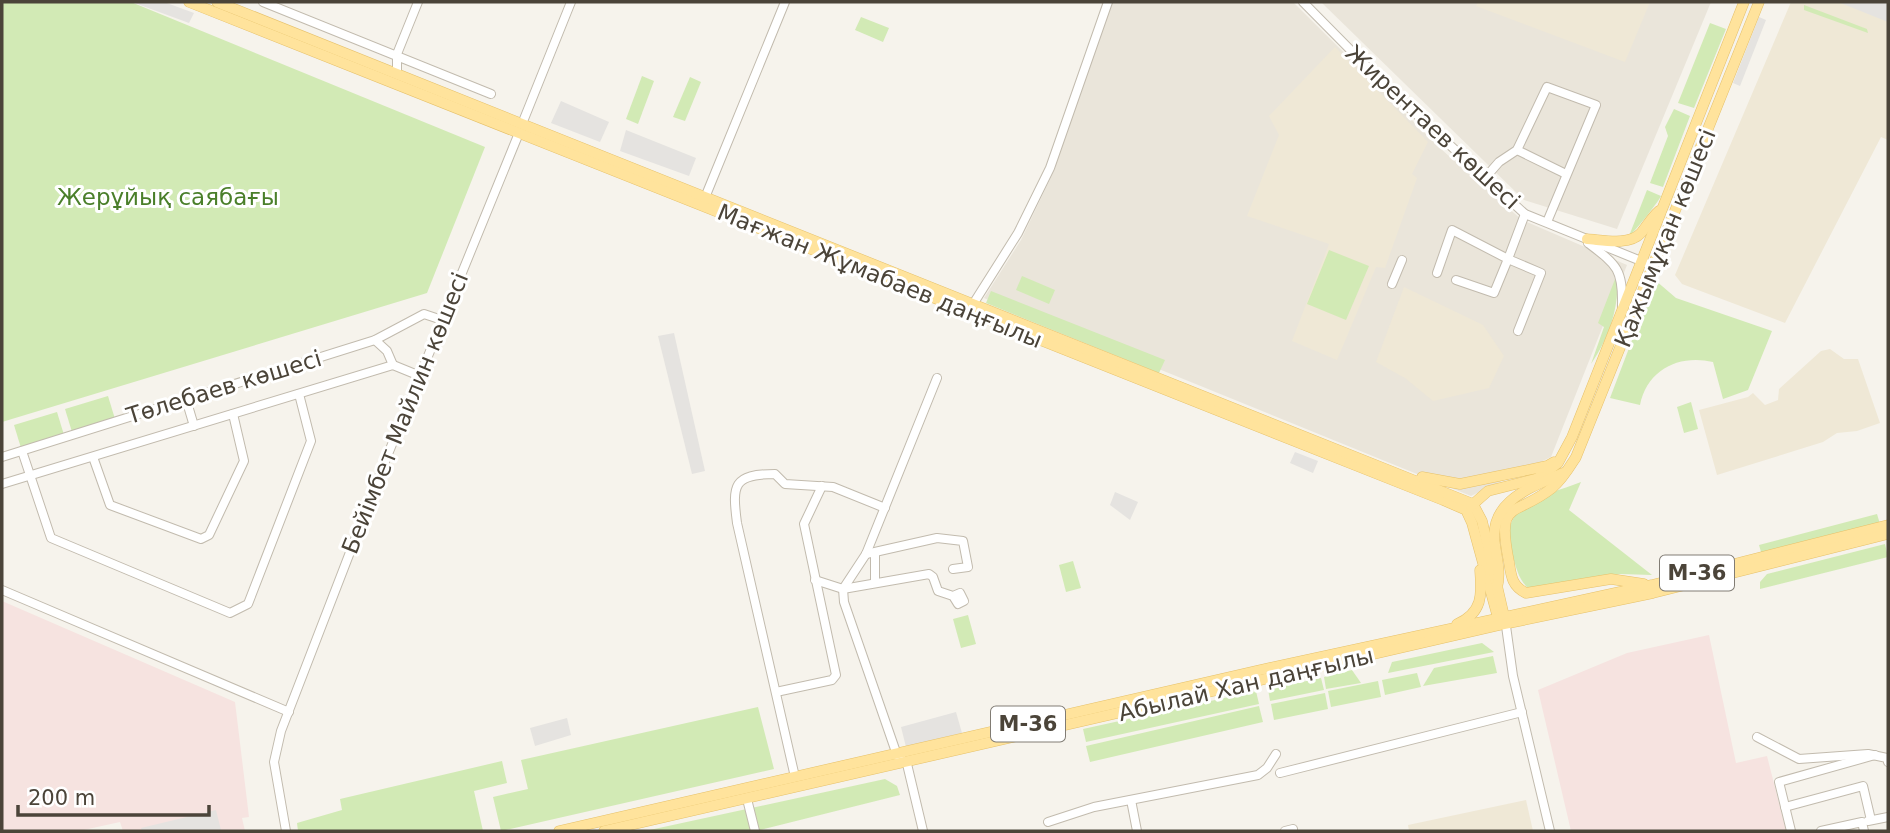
<svg xmlns="http://www.w3.org/2000/svg" width="1890" height="833" font-family="'DejaVu Sans',sans-serif">
	<style>
		.residential { fill: #eae5da }
		.education { fill: #efe8d6 }
		.medical { fill: #f6e3e0 }
		.green { fill: #d2eab5 }
		.parking { fill: #e5e3e0 }
		.lines { fill: none; stroke-linecap: round; stroke-linejoin: round }
		.minor-casing { stroke: #c2bbae; stroke-width: 10 }
		.major-casing { stroke: #e6c16a; stroke-width: 11 }
		.minor { stroke: #fff; stroke-width: 8 }
		.major { stroke: #ffe39c; stroke-width: 10 }
		.labels { text-anchor: middle; dominant-baseline: central; stroke-width: 6; stroke-linejoin: round; paint-order: stroke }
		.shield { fill: #fff; stroke: #817c74; stroke-width: 2 }
		.shield-label { font-size: 21px; font-weight: bold; fill: #4b4439 }
		.street-label { font-size: 23px; fill: #4b4439; stroke: #fff }
		.park-label { font-size: 23px; fill: #4a7f2a; stroke: #fff }
	</style>
	<rect width="100%" height="100%" fill="#f6f3ec"/>
	<g class="residential">
		<path d="M1111,2h182l148,147 81,71 105,45 -76,192 -80,39 -487,-198 37,-58 34,-71 13,-60z"/>
		<path d="M1321,2h390l-94,227 -93,-29z"/>
	</g>
	<g class="education">
		<path d="M1478,2h172l-25,60 -149,-56z"/>
		<path d="M1791,2h97v138l-7,-3 -96,186 -103,-39 -7,-9z"/>
		<path d="M1335,47l93,95 -16,32 5,4 -32,90 -9,-1 -39,93 -45,-19 37,-97 -82,-28 32,-81 -10,-19z"/>
		<path d="M1404,287l79,38 21,31 -15,32 -56,13 -28,-23 -29,-16z"/>
		<path d="M1830,349l14,10h14l22,64 -23,8 -20,2 -14,9 -106,33 -18,-65 49,-13 5,-4 12,12 13,-5 1,-11 42,-38z"/>
		<path d="M1526,800l7,31h-124l-1,-6z"/>
	</g>
	<g class="medical">
		<path d="M2,601l233,101 14,115 -7,1 3,13h-122l-3,-9 -41,9h-77z"/>
		<path d="M1709,635l27,128 31,-7 19,75h-215l-33,-141 89,-37z"/>
	</g>
	<g class="green">
		<path d="M2,2h129l354,145 -58,146 -425,129z"/>
		<path d="M1804,5l63,24 1,4 -64,-23z"/>
		<path d="M861,17l28,11 -6,14 -28,-12z"/>
		<path d="M1710,23l16,6 -32,79 -16,-5z"/>
		<path d="M642,76l12,5 -16,43 -12,-5z"/>
		<path d="M690,77l11,5 -16,39 -12,-4z"/>
		<path d="M1674,109l16,7 -27,71 -13,-4 18,-47 -3,-9z"/>
		<path d="M1647,190l14,6c-2,5 -28,38 -32,40z"/>
		<path d="M1329,250l40,16 -23,54 -39,-16z"/>
		<path d="M1617,274c3,32 -8,64 -26,90l13,-37 -6,-4z"/>
		<path d="M1022,276l33,14 -6,14 -33,-14z"/>
		<path d="M1655,280l21,18 96,33 -24,59 -25,9 -10,-37c-33,-8 -66,7 -73,43l-30,-7z"/>
		<path d="M991,291l174,69 -6,13 -173,-70z"/>
		<path d="M108,396l7,23 -43,13 -7,-23z"/>
		<path d="M1691,402l7,27 -14,4 -7,-26z"/>
		<path d="M57,412l7,23 -43,13 -7,-23z"/>
		<path d="M1581,482l-12,28 83,65 -32,-1 -92,14c-10,-9 -12,-22 -16,-34 -16,-50 33,-58 69,-72z"/>
		<path d="M1877,514l3,10 -116,30 -3,-2 -2,-7z"/>
		<path d="M1885,544l3,13 -128,32v-7l7,-8z"/>
		<path d="M1073,561l8,27 -15,4 -7,-27z"/>
		<path d="M968,615l8,29 -15,4 -8,-29z"/>
		<path d="M1482,643l12,9 -106,21 4,-11z"/>
		<path d="M1493,656l4,17 -74,13 11,-18z"/>
		<path d="M1352,670l9,13 -35,6 -2,-12z"/>
		<path d="M1417,673l4,14 -36,8 -3,-15z"/>
		<path d="M1321,678l3,12 -54,11 -2,-12z"/>
		<path d="M1378,681l3,16 -50,10 -3,-16z"/>
		<path d="M1256,691l3,13 -173,38 -3,-13z"/>
		<path d="M1325,693l3,16 -54,11 -3,-16z"/>
		<path d="M1259,706l4,16 -173,40 -4,-16z"/>
		<path d="M758,707l16,62 -273,62 -8,-34 35,-8 -7,-29z"/>
		<path d="M502,761l5,22 -33,8 9,40h-185l-1,-8 45,-13 -2,-11z"/>
		<path d="M885,779l12,7 3,9 -144,36h-111z"/>
	</g>
	<g class="parking">
		<path d="M132,2h32l30,11 -5,10z"/>
		<path d="M1838,2h50v20z"/>
		<path d="M1759,17l7,3 -26,66 -7,-3z"/>
		<path d="M561,101l48,21 -9,20 -49,-19z"/>
		<path d="M626,130l70,28 -7,18 -69,-25z"/>
		<path d="M674,333l31,138 -13,3 -34,-138z"/>
		<path d="M1295,452l23,9 -5,12 -23,-10z"/>
		<path d="M1115,492l23,10 -8,18 -20,-15z"/>
		<path d="M956,712l6,21 -56,14 -5,-20z"/>
		<path d="M567,718l4,17 -36,11 -5,-18z"/>
		<path d="M216,810l5,20 -79,1 -1,-3z"/>
	</g>
	<g class="lines">
		<defs>
			<g id="minor">
				<path d="M263,2l228,92"/>
				<path d="M1303,2l89,90 133,122 121,49"/>
				<path d="M397,73v-19l21,-52"/>
				<path d="M522,124l49,-122"/>
				<path d="M1517,150l49,24"/>
				<path d="M1485,178l14,-16 18,-12 30,-63 49,18 -49,117"/>
				<path d="M704,200l81,-198"/>
				<path d="M1588,243c29,22 35,26 34,63"/>
				<path d="M1437,273l15,-43 56,29 -14,34 -38,-13"/>
				<path d="M1392,284l10,-24"/>
				<path d="M970,309l48,-76 32,-65 58,-166"/>
				<path d="M1518,331l23,-58 -33,-14 17,-45"/>
				<path d="M375,340l12,11 6,14"/>
				<path d="M186,399l8,27"/>
				<path d="M22,451l29,87 179,75 18,-9 63,-163 -12,-47"/>
				<path d="M2,457l373,-117 49,-26 18,6"/>
				<path d="M93,457l17,48 91,34 8,-4 35,-74 -11,-47"/>
				<path d="M2,484l391,-119 27,11"/>
				<path d="M875,553v30"/>
				<path d="M866,554l71,-16 26,3 5,26 -15,2"/>
				<path d="M815,580l28,9 86,-15 4,3 5,14 15,5 7,-3 4,8 -6,3 -5,-8"/>
				<path d="M2,590l287,122"/>
				<path d="M1505,619l8,57 37,155"/>
				<path d="M776,692l56,-12 4,-5 -32,-151 18,-38"/>
				<path d="M1757,737l42,22 69,-5 19,4 1,4"/>
				<path d="M1280,773l242,-61"/>
				<path d="M795,777l-58,-254c-5,-38 -4,-49 38,-49l10,10 48,3 52,21"/>
				<path d="M747,799l8,32"/>
				<path d="M1131,800l6,31"/>
				<path d="M1785,807l78,-21 8,34"/>
				<path d="M1868,821l20,-4"/>
				<path d="M1048,822l46,-15 164,-32 9,-7 9,-14"/>
				<path d="M286,831l-12,-69 7,-31 105,-272 133,-326"/>
				<path d="M923,831l-16,-67 -10,-9 -53,-153 -1,-13 23,-35 71,-176"/>
				<path d="M1285,831l8,-2"/>
				<path d="M1791,831l-12,-49 96,-27"/>
				<path d="M1821,831l41,-9 2,9"/>
			</g>
			<g id="major">
				<path d="M189,2l1254,498 23,10 6,13 26,95"/>
				<path d="M217,2l1256,502"/>
				<path d="M1587,239c16,1 42,7 54,-6 6,-7 10,-15 18,-22"/>
				<path d="M1422,477l38,7 87,-18 7,-4"/>
				<path d="M1538,478l20,-15 14,-26 172,-435"/>
				<path d="M1473,504l9,17 22,95"/>
				<path d="M1471,506l17,-15 55,-14"/>
				<path d="M1644,584l-33,-5 -85,14c-14,-7 -15,-17 -17,-31 -13,-64 5,-44 43,-74 10,-8 17,-20 24,-31l183,-455"/>
				<path d="M1497,588c4,-15 0,-28 -2,-43 -7,-44 35,-57 68,-72"/>
				<path d="M1457,624c26,-11 25,-30 23,-54"/>
				<path d="M559,831l701,-161 392,-85 236,-60"/>
				<path d="M604,831l896,-206 153,-32 235,-59"/>
			</g>
		</defs>
		<use href="#minor" class="minor-casing"/>
		<use href="#major" class="major-casing"/>
		<use href="#minor" class="minor"/>
		<use href="#major" class="major"/>
	</g>
	<g class="labels">
		<g class="shield">
			<rect x="1660" y="555.5" width="74" height="35" rx="5"/>
			<rect x="991" y="706.5" width="74" height="35" rx="5"/>
		</g>
		<g class="shield-label">
			<text x="1697" y="573">M-36</text>
			<text x="1028" y="724">M-36</text>
		</g>
		<g class="street-label">
			<text transform="translate(1433 127) rotate(43)">Жирентаев көшесі</text>
			<text transform="translate(1665 238) rotate(-68)">Қажымұқан көшесі</text>
			<text transform="translate(880 276) rotate(22)">Мағжан Жұмабаев даңғылы</text>
			<text transform="translate(224 387) rotate(-17)">Төлебаев көшесі</text>
			<text transform="translate(405 413) rotate(-68)">Бейімбет Майлин көшесі</text>
			<text transform="translate(1246 684) rotate(-13)">Абылай Хан даңғылы</text>
		</g>
		<g class="park-label">
			<text x="168" y="197">Жерұйық саябағы</text>
		</g>
	</g>
	<rect width="1890" height="833" fill="none" stroke="#4b4439" stroke-width="7"/>
	<path d="M18 805v10h191v-10" fill="none" stroke="#4b4439" stroke-width="3.5"/>
	<text x="28" y="805" font-size="21" fill="#4b4439" stroke="#ffffff" stroke-width="5" paint-order="stroke">200 m</text>
</svg>
